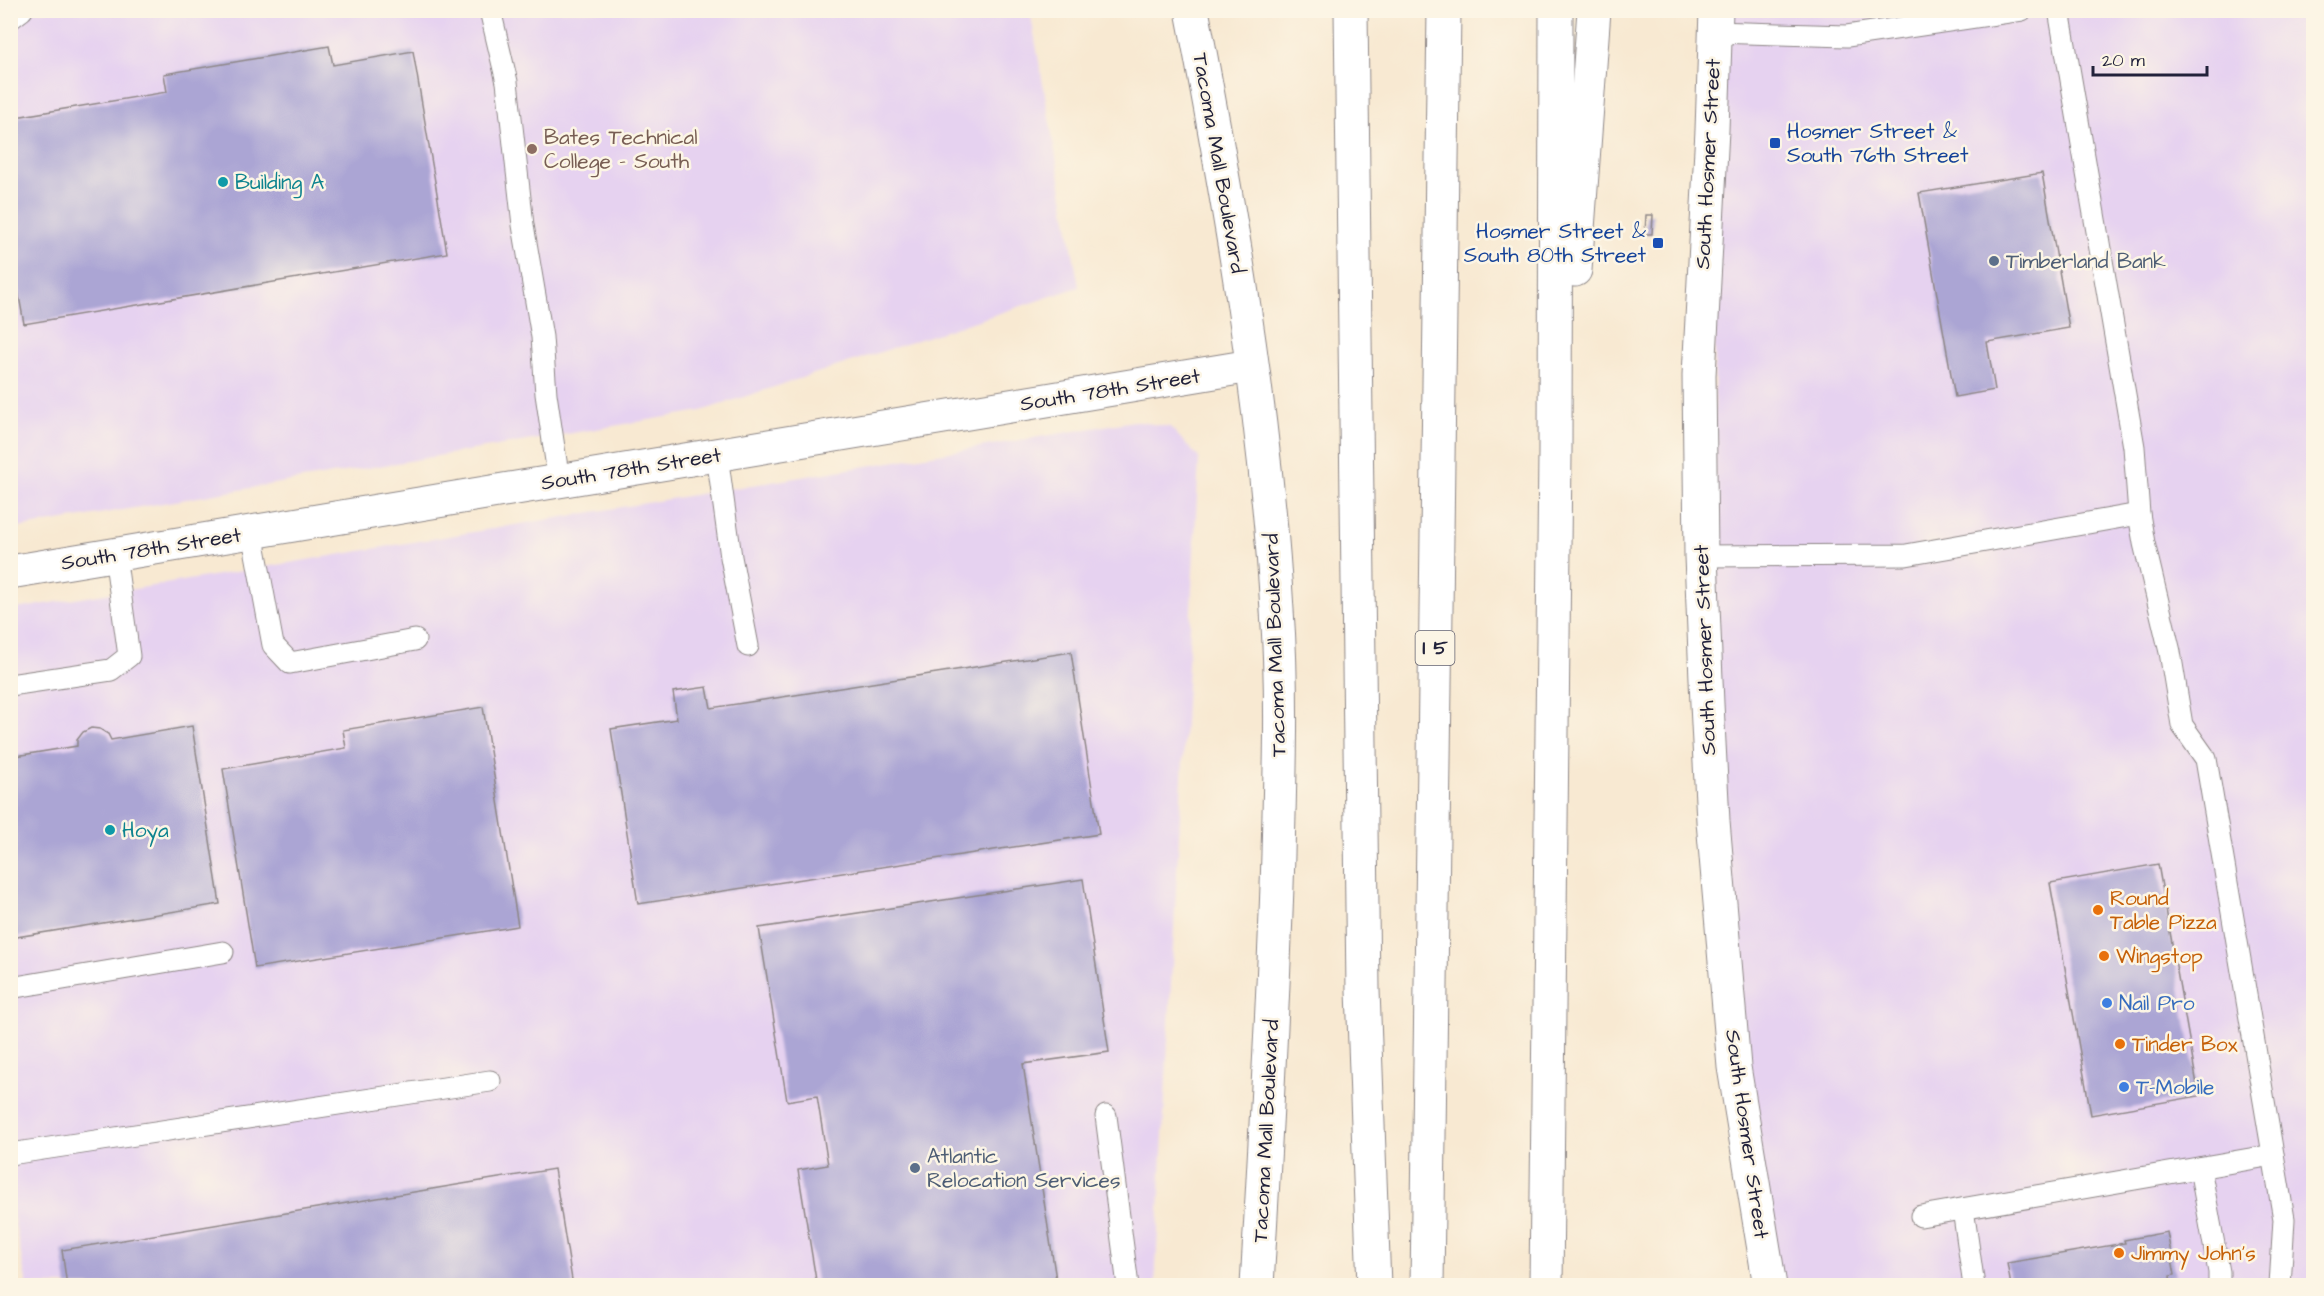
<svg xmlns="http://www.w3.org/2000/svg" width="2324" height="1296" font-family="'Architects Daughter',sans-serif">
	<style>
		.built { fill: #e6d2f0 }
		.building { fill: #aba5d4 }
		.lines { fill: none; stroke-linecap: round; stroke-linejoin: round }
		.lane-casing { stroke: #8d8686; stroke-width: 23 }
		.street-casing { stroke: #8d8686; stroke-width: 35 }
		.secondary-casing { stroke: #8d8686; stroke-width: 35 }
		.highway-casing { stroke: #8d8686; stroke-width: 35 }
		.lane { stroke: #fff; stroke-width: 21 }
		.street { stroke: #fff; stroke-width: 33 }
		.secondary { stroke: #fff; stroke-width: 33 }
		.highway { stroke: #fff; stroke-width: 33 }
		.transit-dot { fill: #1a4fb4; stroke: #fcf5e5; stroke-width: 2 }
		.education-dot { fill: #8d6e63; stroke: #fcf5e5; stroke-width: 2 }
		.culture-dot { fill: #0f9aa8; stroke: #fcf5e5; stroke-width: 2 }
		.service-dot { fill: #5c6f8a; stroke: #fcf5e5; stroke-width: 2 }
		.food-dot { fill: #e8710a; stroke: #fcf5e5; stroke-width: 2 }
		.shop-dot { fill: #3f7fe0; stroke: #fcf5e5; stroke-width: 2 }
		.labels { text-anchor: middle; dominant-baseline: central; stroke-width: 5; stroke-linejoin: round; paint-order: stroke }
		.shield { fill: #fcf5e5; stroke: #63616e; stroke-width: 1.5 }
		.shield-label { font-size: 20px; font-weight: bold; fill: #22223b }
		.transit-label { font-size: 21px; fill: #164399; stroke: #fcf5e5; text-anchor: start }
		.education-label { font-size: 21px; fill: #785e54; stroke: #fcf5e5; text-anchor: start }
		.street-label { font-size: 21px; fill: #22223b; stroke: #fcf5e5 }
		.culture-label { font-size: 21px; fill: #0d838f; stroke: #fcf5e5; text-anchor: start }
		.service-label { font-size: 21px; fill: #4e5e75; stroke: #fcf5e5; text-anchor: start }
		.food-label { font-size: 21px; fill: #c56008; stroke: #fcf5e5; text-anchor: start }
		.shop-label { font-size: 21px; fill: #366cbe; stroke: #fcf5e5; text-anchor: start }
	</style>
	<rect width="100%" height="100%" fill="#fcf5e5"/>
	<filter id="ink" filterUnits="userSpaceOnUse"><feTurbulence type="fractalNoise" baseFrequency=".0167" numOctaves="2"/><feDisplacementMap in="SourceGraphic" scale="12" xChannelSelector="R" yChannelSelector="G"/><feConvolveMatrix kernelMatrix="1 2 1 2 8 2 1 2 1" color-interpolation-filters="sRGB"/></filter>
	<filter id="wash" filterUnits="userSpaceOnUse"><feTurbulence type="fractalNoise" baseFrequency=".008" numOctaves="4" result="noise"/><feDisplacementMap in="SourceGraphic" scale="24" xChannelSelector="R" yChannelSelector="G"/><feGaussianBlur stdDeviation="1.35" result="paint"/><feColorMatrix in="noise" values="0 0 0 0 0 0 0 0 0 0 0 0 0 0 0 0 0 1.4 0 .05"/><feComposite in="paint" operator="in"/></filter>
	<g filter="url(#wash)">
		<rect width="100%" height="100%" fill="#f8e9d2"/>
		<g class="built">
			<path d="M11,11h1019l49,276 -378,124 -690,118z"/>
			<path d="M1716,11h597v1274h-543l-57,-464z"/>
			<path d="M1134,421l36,6 29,31 -44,827h-1128l-17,-86v-589z"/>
		</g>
		<g id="blocks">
			<g class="building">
				<path d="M329,46l4,19 80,-14 34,202 -423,71 -14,-79v-127l157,-26 -3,-18z"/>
				<path d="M2042,173l27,155 -82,14 8,48 -40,7 -36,-204z"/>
				<path d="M1646,215h7l-1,19h-7z"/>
				<path d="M1071,652l28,182 -461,70 -27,-175 66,-10 -4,-27 34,-5 4,21z"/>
				<path d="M483,707l35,219 -263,42 -32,-199 123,-21 -3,-18z"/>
				<path d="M192,726l28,178 -210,34v-181l67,-11v-6l6,-8 8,-4 9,1 8,5 3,6z"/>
				<path d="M2158,864l41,232 -108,19 -41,-232z"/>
				<path d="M1083,879l26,173 -86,12 34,222h-240l-19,-116 30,-5 -11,-69 -30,5 -28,-173z"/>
				<path d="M554,1169l19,117h-506l-5,-36z"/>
				<path d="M2167,1232l8,43 -5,1 1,10h-160l-4,-23 118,-20 -1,-3z"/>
			</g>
		</g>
	</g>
	<g filter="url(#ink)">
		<use href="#blocks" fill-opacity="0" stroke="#8d8686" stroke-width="1.5"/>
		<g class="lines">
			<defs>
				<g id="lane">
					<path d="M490,10l17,72 16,143 19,112 4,57 13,87"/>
					<path d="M2059,10l75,437 5,67 5,29 26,109 12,73 24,34 78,460 -4,67"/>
					<path d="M10,19l12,-9"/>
					<path d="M1714,32l133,4 175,-26"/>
					<path d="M717,455l14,102 17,89"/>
					<path d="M252,532l21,113 17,18 125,-23"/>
					<path d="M1701,556l205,-1 233,-41"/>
					<path d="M10,685l101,-15 18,-14 -14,-101"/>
					<path d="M10,988l213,-36"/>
					<path d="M1106,1116l22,170"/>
					<path d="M10,1154l480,-73"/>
					<path d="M2200,1168l19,104v14"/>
					<path d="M1963,1209l11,77"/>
					<path d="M1921,1216l352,-61"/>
				</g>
				<path id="street" d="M10,572l1241,-206"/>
				<g id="secondary">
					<path d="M1192,10c38,198 73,398 85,600 6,81 3,163 1,244 -4,144 -13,288 -21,432"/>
					<path d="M1716,10l-4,120 -13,245 2,181 6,148 6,117 21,246 36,219"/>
				</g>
				<g id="highway">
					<path d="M1351,10l12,980 11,296"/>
					<path d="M1575,270l19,-260"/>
					<path d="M1427,1286l17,-1276"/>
					<path d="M1546,1286l9,-832 1,-444"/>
				</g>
			</defs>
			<use href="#lane" class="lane-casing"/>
			<use href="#street" class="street-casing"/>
			<use href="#secondary" class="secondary-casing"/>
			<use href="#highway" class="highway-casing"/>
			<use href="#lane" class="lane"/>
			<use href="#street" class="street"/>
			<use href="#secondary" class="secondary"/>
			<use href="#highway" class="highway"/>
		</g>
	</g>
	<g class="transit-dot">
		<rect x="1769" y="137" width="12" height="12" rx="3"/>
		<rect x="1652" y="237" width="12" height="12" rx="3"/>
	</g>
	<circle class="education-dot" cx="532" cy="149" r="6"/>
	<g class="culture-dot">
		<circle cx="223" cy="182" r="6"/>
		<circle cx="110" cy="830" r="6"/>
	</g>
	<g class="service-dot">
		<circle cx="1994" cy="261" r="6"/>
		<circle cx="915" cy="1168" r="6"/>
	</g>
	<g class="food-dot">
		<circle cx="2098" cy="910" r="6"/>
		<circle cx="2104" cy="956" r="6"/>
		<circle cx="2120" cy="1044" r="6"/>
		<circle cx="2119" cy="1253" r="6"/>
	</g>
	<g class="shop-dot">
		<circle cx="2107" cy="1003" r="6"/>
		<circle cx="2124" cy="1087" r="6"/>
	</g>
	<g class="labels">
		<rect class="shield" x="1415.5" y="631" width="39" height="34" rx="4.5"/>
		<g class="shield-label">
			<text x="1435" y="648">I 5</text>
		</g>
		<g class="transit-label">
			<text x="1787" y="131">Hosmer Street &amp;<tspan x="1787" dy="24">South 76th Street</tspan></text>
			<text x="1646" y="231" text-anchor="end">Hosmer Street &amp;<tspan x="1646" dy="24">South 80th Street</tspan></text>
		</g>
		<g class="education-label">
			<text x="544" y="137">Bates Technical<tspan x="544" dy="24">College - South</tspan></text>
		</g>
		<g class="street-label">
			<text transform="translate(1219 163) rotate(80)">Tacoma Mall Boulevard</text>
			<text transform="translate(1708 164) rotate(-87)">South Hosmer Street</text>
			<text transform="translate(1110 390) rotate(-9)">South 78th Street</text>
			<text transform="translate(631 469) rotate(-9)">South 78th Street</text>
			<text transform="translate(151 549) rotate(-9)">South 78th Street</text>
			<text transform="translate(1275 645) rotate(-92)">Tacoma Mall Boulevard</text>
			<text transform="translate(1705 650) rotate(-92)">South Hosmer Street</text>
			<text transform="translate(1266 1131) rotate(-87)">Tacoma Mall Boulevard</text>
			<text transform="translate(1747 1134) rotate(82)">South Hosmer Street</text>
		</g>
		<g class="culture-label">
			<text x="235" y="182">Building A</text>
			<text x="122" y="830">Hoya</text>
		</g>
		<g class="service-label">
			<text x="2006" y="261">Timberland Bank</text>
			<text x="927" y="1156">Atlantic<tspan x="927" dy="24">Relocation Services</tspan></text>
		</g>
		<g class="food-label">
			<text x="2110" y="898">Round<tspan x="2110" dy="24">Table Pizza</tspan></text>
			<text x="2116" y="956">Wingstop</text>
			<text x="2132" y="1044">Tinder Box</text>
			<text x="2131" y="1253">Jimmy John's</text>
		</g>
		<g class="shop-label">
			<text x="2119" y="1003">Nail Pro</text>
			<text x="2136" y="1087">T-Mobile</text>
		</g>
	</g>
	<rect width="2324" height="1296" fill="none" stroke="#fcf5e5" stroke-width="36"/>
	<path d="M2093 66v9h114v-9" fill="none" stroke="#22223b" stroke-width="3"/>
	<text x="2102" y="66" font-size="18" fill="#22223b" stroke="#fcf5e5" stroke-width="4.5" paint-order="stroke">20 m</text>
</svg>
